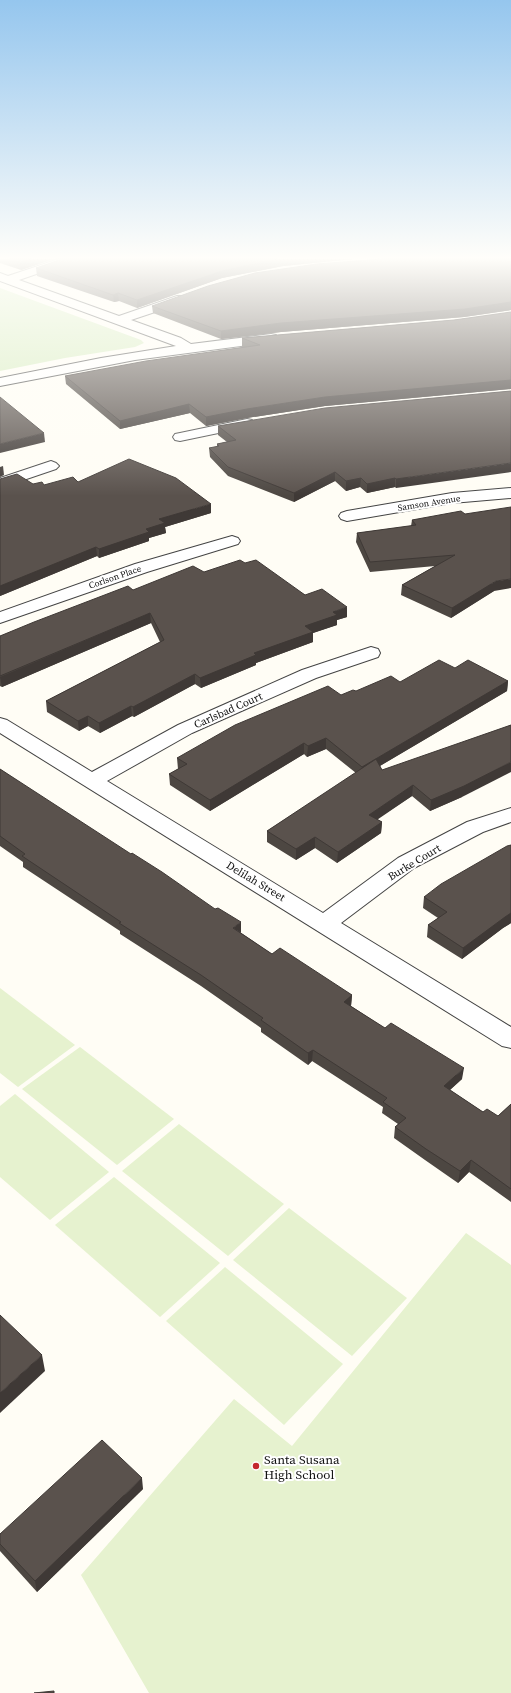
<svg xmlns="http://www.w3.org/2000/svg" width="511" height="1693" viewBox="0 0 511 1693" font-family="'Source Serif 4',serif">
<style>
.green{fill:#d5ebbd}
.pitch{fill:#e6f2cf}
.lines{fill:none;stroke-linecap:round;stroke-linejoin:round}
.minor-casing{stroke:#444;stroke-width:2}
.minor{fill:#fff;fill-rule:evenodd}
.wall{fill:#4d4742}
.shaded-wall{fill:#3f3936}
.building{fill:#5a524d;stroke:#3f3936}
.poi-dot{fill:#c4262e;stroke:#fff;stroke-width:1.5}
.labels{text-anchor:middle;stroke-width:4;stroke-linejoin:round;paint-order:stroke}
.far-street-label{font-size:9px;fill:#111;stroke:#fff}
.street-label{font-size:11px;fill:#111;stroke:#fff}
.near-poi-label{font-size:13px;fill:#111;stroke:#fff;text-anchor:start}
</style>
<rect width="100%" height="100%" fill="#fffdf5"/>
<path class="green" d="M0 288 141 340 144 343 135 347 65 358 0 371Z"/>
<g class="pitch">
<path d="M0 988 75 1045 18 1087 0 1073Z"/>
<path d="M80 1047 174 1119 117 1165 22 1089Z"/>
<path d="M15 1094 109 1172 50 1220 0 1177V1106Z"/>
<path d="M179 1124 284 1204 228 1256 122 1171Z"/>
<path d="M114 1177 220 1263 160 1317 55 1225Z"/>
<path d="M289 1208 407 1298 352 1356 233 1260Z"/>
<path d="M466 1233 511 1265V1693H149L81 1575 234 1399 292 1446Z"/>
<path d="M225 1267 343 1364 284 1425 166 1321Z"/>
</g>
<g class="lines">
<defs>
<g id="minor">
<path d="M59 259H76L74 261 19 280 119 316 177 296H185L187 299 185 302 131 320 181 338 191 344 271 334 276 335 277 338 276 341 271 342 135 360 0 386V378L101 358 176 346 0 281V273L8 276Z"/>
<path d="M247 419 252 420 254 423 252 426 180 441 175 440 173 437 175 434 180 433Z"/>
<path d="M51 461 56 463 59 466 56 469 0 488V478Z"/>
<path d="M511 488V498L452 503 347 521 341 519 339 516 341 513 347 511 452 493Z"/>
<path d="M232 536 238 538 240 541 238 544 147 572 0 623V612L135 564Z"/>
<path d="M371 647 378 649 380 653 378 657 316 678 192 733 107 781 323 913 398 858 467 822 511 808V822L483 832 414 868 341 923 511 1027V1048L502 1046 0 733V718L7 720 92 772 178 725 302 670Z"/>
</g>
</defs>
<use href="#minor" class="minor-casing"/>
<use href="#minor" class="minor"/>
</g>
<g class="wall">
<path d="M0 259H54L21 270 0 263Z"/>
<path d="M62 259H353L283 266 222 278 137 308 119 301 114 302 37 276 36 268Z"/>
<path d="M511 259V310L464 317 281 332 221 339 153 313 152 306Z"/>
<path d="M511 312V389L325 406 247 418 206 426 190 413 120 429 66 384 65 376 244 347H242V338L454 320Z"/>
<path d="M511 391 396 488 395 487 367 493 360 487 346 491 335 481 294 502 228 476 210 457 209 448 217 447V444L227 442 218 435V426Z"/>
<path d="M0 479 33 484 44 485 78 482 211 513 165 527 166 533 149 538V541L99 558 97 556 0 596Z"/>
<path d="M465 514 494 591 451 618 401 595 402 585 435 566 370 572 356 542 357 533 411 526 412 520Z"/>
<path d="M245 563 347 617 337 620V625L313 633V642L256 663V665L201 688 195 684 134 717 132 716 100 733 88 726 79 731 47 712 46 701 160 642 151 623 2 687 0 686V636L133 590 204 572Z"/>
<path d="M455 668 508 681 507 691 380 766 382 770 462 797 430 811 412 796 377 819 382 822 381 833 337 863 315 848 296 860 267 842V831L356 773 326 749 307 757 304 754 210 811 170 785 169 774 178 769 177 758 341 695 400 682Z"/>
<path d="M0 769 272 954 352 995 351 1006 462 1079 450 1090 483 1112 498 1116 511 1104V1202L469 1172 458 1183 425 1160 394 1138 395 1127 398 1124 382 1113 383 1107 312 1061 308 1065 261 1032V1028L201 986 120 934V931L23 867V862L0 846Z"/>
<path d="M511 845V923L503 928 462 959 427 937 428 925 438 918 423 908 424 897Z"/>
<path d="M143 1489 37 1592 0 1551V1534Z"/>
</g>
<g class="shaded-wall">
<path d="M31 259H54L21 270 20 263Z"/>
<path d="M278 259H353L283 266 222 278 137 308V300L222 271Z"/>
<path d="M118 293 119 301 114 302 113 295Z"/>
<path d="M511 302V310L464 317 281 332 221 339V331L281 323Z"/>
<path d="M511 380V389L325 406 247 418 206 426V417L247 409 325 397Z"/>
<path d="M189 404 190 413 120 429V421Z"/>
<path d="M44 433 45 442 0 453V444Z"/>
<path d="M511 463V472L396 488V479Z"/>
<path d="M3 466 4 475 0 477V467Z"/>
<path d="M335 472V481L294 502V493Z"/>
<path d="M361 478 360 487 346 491V481Z"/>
<path d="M395 478V487L367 493V484Z"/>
<path d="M211 504V513L165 527 166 533 149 538V541L99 558V549L159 519Z"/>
<path d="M96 547 97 556 0 596V586Z"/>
<path d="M511 579V588L494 591 451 618 452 608 496 581Z"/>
<path d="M347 607V617L337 620V625L313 633V642L256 663V665L201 688 200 678 254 653 333 612Z"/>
<path d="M150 613 151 623 2 687 0 677Z"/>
<path d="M195 674V684L134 717 133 707Z"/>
<path d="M508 681 507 691 361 777 362 767Z"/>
<path d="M131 706 132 716 100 733 99 723Z"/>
<path d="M88 716V726L79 731 78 721Z"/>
<path d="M326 738V749L307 757 308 746Z"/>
<path d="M304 743V754L210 811V800Z"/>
<path d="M511 762V772L462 797 430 811 431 800Z"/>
<path d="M413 785 412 796 368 826 369 815Z"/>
<path d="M382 822 381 833 337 863 338 852Z"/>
<path d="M315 837V848L296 860V849Z"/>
<path d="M511 913V923L503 928 462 959 463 948 505 917Z"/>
<path d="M241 922V933L233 928Z"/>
<path d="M352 995 351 1006 344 1002Z"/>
<path d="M313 1050 312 1061 308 1065V1053Z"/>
<path d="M464 1068 462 1079 442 1097 444 1086Z"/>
<path d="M471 1160 469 1172 458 1183 460 1171Z"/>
<path d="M42 1355 45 1371 0 1413V1393Z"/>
<path d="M142 1478 143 1489 37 1592 35 1581Z"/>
</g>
<g class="building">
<path d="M10 259H31L20 263Z"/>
<path d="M62 259H278L222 271 137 300 118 293 113 295 36 268Z"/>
<path d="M382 259H511V302L465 309 281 323 221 331 152 306 208 286 255 273 317 264Z"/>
<path d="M511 312V380L325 397 247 409 206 417 189 404 120 421 65 376 146 361 260 345 242 338 454 320Z"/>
<path d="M511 391V463L396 479 395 478 367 484 361 478 346 481 335 472 294 493 228 467 209 448 219 446 217 444 236 440 218 426 325 408Z"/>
<path d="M0 397 44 433 0 444Z"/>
<path d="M129 459 176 478 211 504 159 519 165 523 146 529 149 532 99 549 96 547 0 586V479L17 474 33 484 42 482 44 485 73 477 78 482Z"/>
<path d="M511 507V579L496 581 452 608 402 585 455 555 370 562 357 533 416 525 412 520 461 511 465 514Z"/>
<path d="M240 560 245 563 256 560 305 595 322 589 347 607 333 612 337 615 305 626 313 632 254 653 256 655 200 678 195 674 133 707 131 706 99 723 88 716 78 721 46 701 164 640 150 613 0 676V636L34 622 128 586 133 590 193 566 204 572Z"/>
<path d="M439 660 455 668 468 660 508 681 362 767 326 738 308 746 304 743 210 800 169 774 187 764 177 758 235 725 328 686 341 695 353 690 356 691 391 676 400 682Z"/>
<path d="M511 725V762L464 786 431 800 413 785 369 815 382 822 338 852 315 837 296 849 267 831 376 759 382 770Z"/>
<path d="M0 769 131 854 132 853 162 872 215 909 218 908 241 922 233 928 272 954 280 948 352 995 344 1002 385 1028 391 1023 464 1068 444 1086 483 1112 487 1109 498 1116 511 1104V1189L471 1160 460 1171 426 1149 395 1127 406 1118 383 1102 387 1098 313 1050 308 1053 261 1020 263 1018 201 975 119 923 121 922 22 856 25 854 0 836Z"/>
<path d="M511 845V913L505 917 463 948 428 925 447 912 424 897 441 884 507 846Z"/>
<path d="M0 1315 42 1355 0 1393Z"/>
<path d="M102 1440 142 1478 35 1581 0 1544V1534Z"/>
<path d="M54 1691V1693H34Z"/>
</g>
<linearGradient id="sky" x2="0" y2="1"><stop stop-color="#95c6ee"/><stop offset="0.52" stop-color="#fffefa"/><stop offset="1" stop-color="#fffefa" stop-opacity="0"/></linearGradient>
<rect width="511" height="496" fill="url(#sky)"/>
<circle class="poi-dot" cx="256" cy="1466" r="4"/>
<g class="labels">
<g class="far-street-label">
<text transform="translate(429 503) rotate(-9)" y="3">Samson Avenue</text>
<text transform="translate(115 577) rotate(-19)" y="3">Corlson Place</text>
</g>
<g class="street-label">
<text transform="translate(228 710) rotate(-24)" y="4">Carlsbad Court</text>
<text transform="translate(414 862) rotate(-31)" y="4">Burke Court</text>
<text transform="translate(256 881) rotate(31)" y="4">Delilah Street</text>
</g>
<g class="near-poi-label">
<text x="264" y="1464">Santa Susana<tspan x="264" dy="15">High School</tspan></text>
</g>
</g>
</svg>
